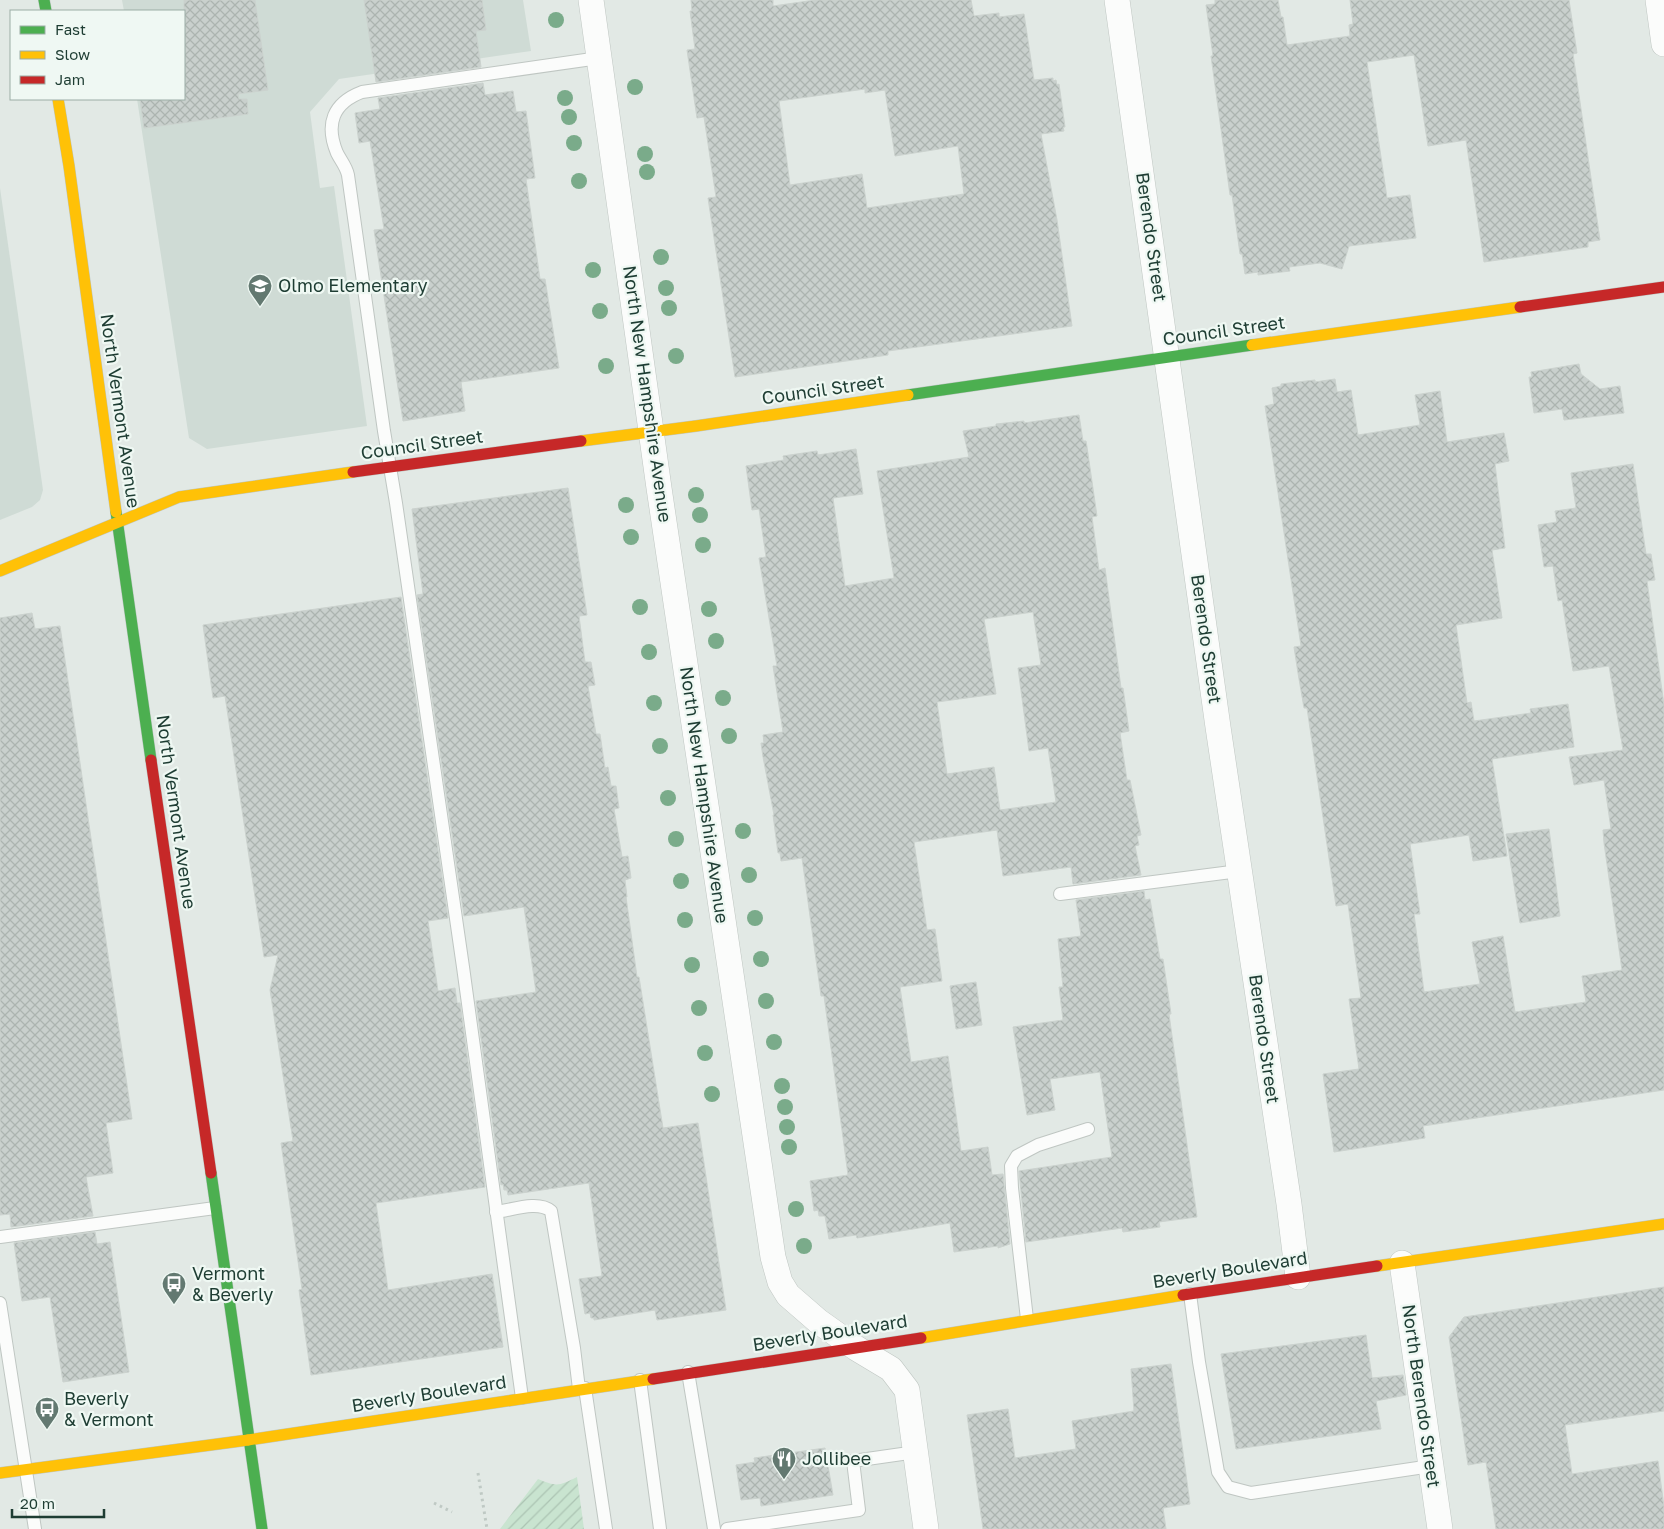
<svg xmlns="http://www.w3.org/2000/svg" width="1664" height="1529" viewBox="0 0 1664 1529" font-family="'Golos Text',sans-serif">
<style>
.built{fill:#cfdbd5}
.garden{fill:url(#garden-furrows)}
.building{fill:url(#building-cross-hatch);stroke:#cbd2ce;fill-rule:evenodd}
.lines{fill:none;stroke-linecap:round;stroke-linejoin:round}
.lane-casing{stroke:#bfc6c2;stroke-width:14}
.street-casing{stroke:#bfc6c2;stroke-width:26}
.fast-casing{stroke:#bdc6c2;stroke-width:12}
.slow-casing{stroke:#bdc6c2;stroke-width:12}
.jam-casing{stroke:#bdc6c2;stroke-width:12}
.path{stroke:#bfc9c4;stroke-width:3;stroke-dasharray:2.5 4;stroke-linecap:butt}
.lane{stroke:#fbfcfb;stroke-width:12}
.street{stroke:#fbfcfb;stroke-width:25}
.fast{stroke:#4caf50;stroke-width:11}
.slow{stroke:#ffc107;stroke-width:11}
.jam{stroke:#c62828;stroke-width:11}
.tree{fill:#7aab8a}
.labels{text-anchor:middle;stroke-width:4.5;stroke-linejoin:round;paint-order:stroke}
.street-label{font-size:18px;fill:#1e3d33;stroke:#eff8f3}
.poi-label{font-size:18px;fill:#1e3d33;stroke:#eff8f3;text-anchor:start}
</style>
<defs>
<pattern id="garden-furrows" width="10" height="10" patternUnits="userSpaceOnUse" patternTransform="scale(1.25)"><rect width="10" height="10" fill="#c9e4d0"/><path d="M-1 1l2-2M0 10L10 0M9 11l2-2" fill="none" stroke="#acc4b3"/></pattern>
<pattern id="building-cross-hatch" width="8" height="8" patternUnits="userSpaceOnUse" patternTransform="scale(1.25)"><rect width="8" height="8" fill="#c9d0cd"/><path d="M0 0l8 8M0 8l8-8" fill="none" stroke="#acb4b0"/></pattern>
</defs>
<rect width="100%" height="100%" fill="#e2e9e5"/>
<g class="built">
<path d="M122 0H523L531 51 339 79 310 112 320 188 334 186 367 426 207 449 189 438 137 99H184V11H124Z"/>
<path d="M0 188 43 490 40 500 32 507 0 520Z"/>
</g>
<path class="garden" d="M577 1477 584 1529H500L538 1479C557 1487 559 1486 577 1477Z"/>
<g class="building">
<path d="M184 0H255L268 90 238 94 239 99H247L248 114 144 128 140 99H184Z"/>
<path d="M364 0H482L486 30 476 31 481 67 376 82Z"/>
<path d="M691 0H773V6L815 0H971L974 16 999 13V17L1024 14 1034 80 1053 78V81L1056 80 1057 85 1059 84 1065 127H1063L1064 131 1041 134 1057 220 1072 326 888 351V355L735 377 708 198 716 197 704 117 697 118 687 50 695 49 690 11H692ZM865 89V93L885 90 895 156 958 146 964 194 867 208 862 174 790 185 779 101Z"/>
<path d="M1215 0H1278L1281 17H1283L1287 45 1350 36 1349 25 1353 24 1350 0H1569L1577 53 1573 54 1600 240 1588 242V247L1484 262 1466 140 1428 146 1414 55 1367 62 1387 198 1410 195 1416 238 1349 246 1342 269 1320 263 1289 267 1290 271 1258 275V272L1245 274 1242 254H1240L1232 195H1230L1211 56H1213L1206 5 1215 4Z"/>
<path d="M483 83 485 95 513 91 516 112 526 111 535 178 526 179 540 279H545L559 368 461 382 465 411 403 421 374 230 384 229 370 141 359 143 355 113 380 109 378 98Z"/>
<path d="M1579 364 1581 374 1600 389 1620 386 1624 413 1564 420 1562 409 1534 413 1529 377H1532L1531 372Z"/>
<path d="M1335 379 1337 392 1351 390 1358 435 1420 425 1415 395 1440 391 1447 442 1504 433 1509 461 1495 464 1505 548 1492 550 1502 618 1456 625 1467 703 1471 702 1474 721 1531 713 1530 709 1568 704 1574 747 1492 759 1507 856 1473 861 1469 835 1410 844 1420 914H1414L1424 992 1480 984 1472 942 1503 936 1515 1012 1586 1002 1582 976 1622 970 1604 843 1603 830 1611 829 1604 780 1574 785 1569 757 1623 750 1609 666 1573 671 1562 600 1558 601 1553 566 1544 567 1538 525 1557 522 1555 511 1576 508 1571 473 1633 464 1646 554H1651L1655 580 1647 581 1664 705V1090L1423 1126 1425 1138 1334 1152 1323 1074 1359 1069 1349 999 1361 998 1348 904 1336 906 1307 708H1304L1298 673 1294 647 1301 646 1265 406 1274 404 1272 388 1281 386V384L1315 380V382Z"/>
<path d="M1079 415 1083 441H1086L1087 447 1097 516 1092 517 1099 570 1105 568 1121 688H1123L1129 731 1120 733 1127 780H1130L1141 835 1137 836 1139 845 1135 846 1141 875 1073 884 1071 867 1003 876 997 830 914 842 927 930 935 929 942 981 900 987 911 1062 948 1056 961 1151 988 1147 992 1175 1003 1174 1010 1244 998 1248V1246L954 1252 950 1223 857 1238 856 1235 829 1239 825 1216H819L818 1210 814 1211 810 1181 848 1175 824 996H821L802 858 781 861 780 853H778L773 815H774L763 757 761 743H764L763 735 783 732 773 666H777L759 558 766 557 759 509 752 510 746 466 784 460 783 456 817 451 818 455 856 449 863 494 833 498 845 586 894 578 877 471 969 457 963 431 996 426V424L1024 421V423ZM1033 612 1041 665 1018 668 1029 751 1048 748 1056 802 1000 810 994 767 947 774 937 702 996 694 984 619Z"/>
<path d="M568 488 587 615 579 616 585 662H591L595 685 588 686 596 734H600L605 768 608 767 611 786H616L619 808 614 809 622 857 628 856 631 878 625 880 627 897H626L637 977H639L663 1128 698 1123 726 1310 657 1320 655 1310 594 1320V1318H591L590 1313 585 1314 579 1279 602 1276 589 1183 508 1195 507 1190H504L503 1184 501 1185 476 1001 536 992 524 907 464 916 417 595 423 594 412 509Z"/>
<path d="M401 597 448 918 428 921 438 991 455 988 457 1003H460L485 1187 376 1203 388 1290 492 1274 503 1347 311 1375 299 1290 302 1289 281 1143 293 1141 270 990 278 955 264 957 225 696 213 698 203 625Z"/>
<path d="M32 613 35 629 60 626 132 1119 106 1123 113 1173 86 1177 93 1216 11 1227 10 1214 0 1215V618Z"/>
<path d="M1549 829 1560 916 1520 923 1506 834Z"/>
<path d="M1144 891 1145 900 1150 899 1160 959H1163L1171 1014H1169L1197 1217 1159 1222 1160 1227 1123 1232 1122 1228 1026 1242 1019 1171 1112 1157 1100 1072 1050 1079 1055 1110 1027 1115 1013 1027 1063 1020 1059 987H1063L1058 939 1081 936 1076 900Z"/>
<path d="M976 982 982 1025 956 1029 950 986Z"/>
<path d="M95 1232 97 1244 110 1242 129 1372 63 1382 50 1297 22 1301 14 1243Z"/>
<path d="M1664 1287V1411L1565 1425 1572 1474 1658 1461 1664 1507V1529H1496L1486 1462 1468 1465 1449 1337 1464 1317Z"/>
<path d="M1366 1335 1372 1378 1403 1375 1406 1395 1376 1401 1381 1429 1236 1449 1221 1354Z"/>
<path d="M1171 1364 1190 1504 1163 1508 1166 1529H983L967 1415 1008 1409 1015 1458 1076 1449 1072 1421 1134 1411 1131 1369Z"/>
<path d="M825 1448 833 1495 761 1506 760 1498 741 1500 736 1465 755 1462 754 1458Z"/>
</g>
<g class="lines">
<defs>
<g id="lane">
<path d="M1060 894 1239 871"/>
<path d="M496 1212C512 1210 538 1200 551 1211L574 1348 579 1389"/>
<path d="M0 1237 215 1208"/>
<path d="M1190 1294 1199 1362 1218 1472 1228 1487 1251 1493 1431 1466"/>
<path d="M0 1303 35 1529"/>
<path d="M1027 1319 1012 1188 1011 1166 1017 1156 1038 1145 1088 1129"/>
<path d="M688 1372 714 1529"/>
<path d="M640 1380 660 1529"/>
<path d="M585 1388 606 1529"/>
<path d="M522 1398 463 967 396 503 384 431 348 175C346 166 341 161 337 153 325 124 333 103 362 92L599 58"/>
<path d="M727 1529 859 1510 853 1461 916 1452"/>
</g>
<g id="street">
<path d="M591 0 659 488 773 1257 780 1282 788 1295 818 1321 856 1348 891 1369 907 1390 926 1529"/>
<path d="M1117 0 1218 727 1289 1204 1298 1277"/>
<path d="M1658 0 1664 44"/>
<path d="M1402 1263 1440 1529"/>
</g>
<g id="fast">
<path d="M44 0 46 11"/>
<path d="M908 395 1252 345"/>
<path d="M116 512 151 760"/>
<path d="M211 1173 262 1529"/>
</g>
<g id="slow">
<path d="M58 99 69 166 116 512"/>
<path d="M1252 345 1520 307"/>
<path d="M581 441 696 426 908 395"/>
<path d="M0 571 179 497 353 472"/>
<path d="M1377 1266 1664 1224"/>
<path d="M921 1338 1183 1295"/>
<path d="M248 1440 653 1379"/>
<path d="M0 1473 248 1440"/>
</g>
<g id="jam">
<path d="M1520 307 1664 287"/>
<path d="M353 472 581 441"/>
<path d="M151 760 211 1173"/>
<path d="M1183 1295 1377 1266"/>
<path d="M653 1379 921 1338"/>
</g>
</defs>
<use href="#lane" class="lane-casing"/>
<use href="#street" class="street-casing"/>
<use href="#fast" class="fast-casing"/>
<use href="#slow" class="slow-casing"/>
<use href="#jam" class="jam-casing"/>
<g class="path">
<path d="M478 1473 487 1529"/>
<path d="M434 1503 452 1512"/>
</g>
<use href="#lane" class="lane"/>
<use href="#street" class="street"/>
<use href="#fast" class="fast"/>
<use href="#slow" class="slow"/>
<use href="#jam" class="jam"/>
</g>
<g class="tree">
<circle cx="556" cy="20" r="8"/>
<circle cx="635" cy="87" r="8"/>
<circle cx="565" cy="98" r="8"/>
<circle cx="569" cy="117" r="8"/>
<circle cx="574" cy="143" r="8"/>
<circle cx="645" cy="154" r="8"/>
<circle cx="647" cy="172" r="8"/>
<circle cx="579" cy="181" r="8"/>
<circle cx="661" cy="257" r="8"/>
<circle cx="593" cy="270" r="8"/>
<circle cx="666" cy="288" r="8"/>
<circle cx="669" cy="308" r="8"/>
<circle cx="600" cy="311" r="8"/>
<circle cx="676" cy="356" r="8"/>
<circle cx="606" cy="366" r="8"/>
<circle cx="696" cy="495" r="8"/>
<circle cx="626" cy="505" r="8"/>
<circle cx="700" cy="515" r="8"/>
<circle cx="631" cy="537" r="8"/>
<circle cx="703" cy="545" r="8"/>
<circle cx="640" cy="607" r="8"/>
<circle cx="709" cy="609" r="8"/>
<circle cx="716" cy="641" r="8"/>
<circle cx="649" cy="652" r="8"/>
<circle cx="723" cy="698" r="8"/>
<circle cx="654" cy="703" r="8"/>
<circle cx="729" cy="736" r="8"/>
<circle cx="660" cy="746" r="8"/>
<circle cx="668" cy="798" r="8"/>
<circle cx="743" cy="831" r="8"/>
<circle cx="676" cy="839" r="8"/>
<circle cx="749" cy="875" r="8"/>
<circle cx="681" cy="881" r="8"/>
<circle cx="755" cy="918" r="8"/>
<circle cx="685" cy="920" r="8"/>
<circle cx="761" cy="959" r="8"/>
<circle cx="692" cy="965" r="8"/>
<circle cx="766" cy="1001" r="8"/>
<circle cx="699" cy="1008" r="8"/>
<circle cx="774" cy="1042" r="8"/>
<circle cx="705" cy="1053" r="8"/>
<circle cx="782" cy="1086" r="8"/>
<circle cx="712" cy="1094" r="8"/>
<circle cx="785" cy="1107" r="8"/>
<circle cx="787" cy="1127" r="8"/>
<circle cx="789" cy="1147" r="8"/>
<circle cx="796" cy="1209" r="8"/>
<circle cx="804" cy="1246" r="8"/>
</g>
<defs>
<symbol id="school-pin" viewBox="-11 -11 22 30"><path d="M0 17L-7.5 6A9.5 9.5 0 1 1 7.5 6Z" fill="#637971" stroke="#eff8f3"/><path d="M0-5L7-2L0 1L-7-2ZM-4 1L0 2.5L4 1V4Q0 6-4 4Z" fill="#fff"/></symbol>
<symbol id="bus-pin" viewBox="-11 -11 22 30"><path d="M0 17L-7.5 6A9.5 9.5 0 1 1 7.5 6Z" fill="#637971" stroke="#eff8f3"/><path d="M-5-6H5V4H4V6H2V4H-2V6H-4V4H-5ZM-3.5-4V0h7V-4ZM-3.5 1.2v1.5H-2V1.2ZM2 1.2v1.5H3.5V1.2Z" fill="#fff"/></symbol>
<symbol id="restaurant-pin" viewBox="-11 -11 22 30"><path d="M0 17L-7.5 6A9.5 9.5 0 1 1 7.5 6Z" fill="#637971" stroke="#eff8f3"/><path d="M-5-6h1v4h1v-4h1v4h1v-4h1v5L-1.5 .5V6h-2V.5L-5-1ZM5-6V6H3V1.5H1.5Q1.5-4 5-6Z" fill="#fff"/></symbol>
</defs>
<g fill-rule="evenodd">
<use href="#school-pin" x="246" y="272" width="28" height="38"/>
<use href="#bus-pin" x="160" y="1270" width="28" height="38"/>
<use href="#bus-pin" x="33" y="1395" width="28" height="38"/>
<use href="#restaurant-pin" x="770" y="1445" width="28" height="38"/>
</g>
<g class="labels">
<g class="street-label">
<text transform="translate(1151 237) rotate(82)" y="6">Berendo Street</text>
<text transform="translate(1224 331) rotate(-8)" y="6">Council Street</text>
<text transform="translate(823 390) rotate(-8)" y="6">Council Street</text>
<text transform="translate(647 394) rotate(82)" y="6">North New Hampshire Avenue</text>
<text transform="translate(120 411) rotate(82)" y="6">North Vermont Avenue</text>
<text transform="translate(422 445) rotate(-8)" y="6">Council Street</text>
<text transform="translate(1206 639) rotate(82)" y="6">Berendo Street</text>
<text transform="translate(704 795) rotate(82)" y="6">North New Hampshire Avenue</text>
<text transform="translate(176 812) rotate(82)" y="6">North Vermont Avenue</text>
<text transform="translate(1264 1039) rotate(82)" y="6">Berendo Street</text>
<text transform="translate(1230 1270) rotate(-9)" y="6">Beverly Boulevard</text>
<text transform="translate(830 1333) rotate(-9)" y="6">Beverly Boulevard</text>
<text transform="translate(429 1394) rotate(-9)" y="6">Beverly Boulevard</text>
<text transform="translate(1421 1396) rotate(82)" y="6">North Berendo Street</text>
</g>
<g class="poi-label">
<text x="278" y="292">Olmo Elementary</text>
<text x="192" y="1280">Vermont<tspan x="192" dy="21">&amp; Beverly</tspan></text>
<text x="64" y="1405">Beverly<tspan x="64" dy="21">&amp; Vermont</tspan></text>
<text x="802" y="1465">Jollibee</text>
</g>
</g>
<rect x="10" y="10" width="175" height="90" fill="#eff8f3" stroke="#9bada6"/>
<rect x="20" y="26" width="25" height="8" fill="#4caf50" stroke="#9bada6"/>
<text x="55" y="35" font-size="15" fill="#1e3d33">Fast</text>
<rect x="20" y="51" width="25" height="8" fill="#ffc107" stroke="#9bada6"/>
<text x="55" y="60" font-size="15" fill="#1e3d33">Slow</text>
<rect x="20" y="76" width="25" height="8" fill="#c62828" stroke="#9bada6"/>
<text x="55" y="85" font-size="15" fill="#1e3d33">Jam</text>
<path d="M12 1509v8h92v-8" fill="none" stroke="#1e3d33" stroke-width="2.5"/>
<text x="20" y="1509" font-size="15" fill="#1e3d33" stroke="#eff8f3" stroke-width="4" paint-order="stroke">20 m</text>
</svg>
